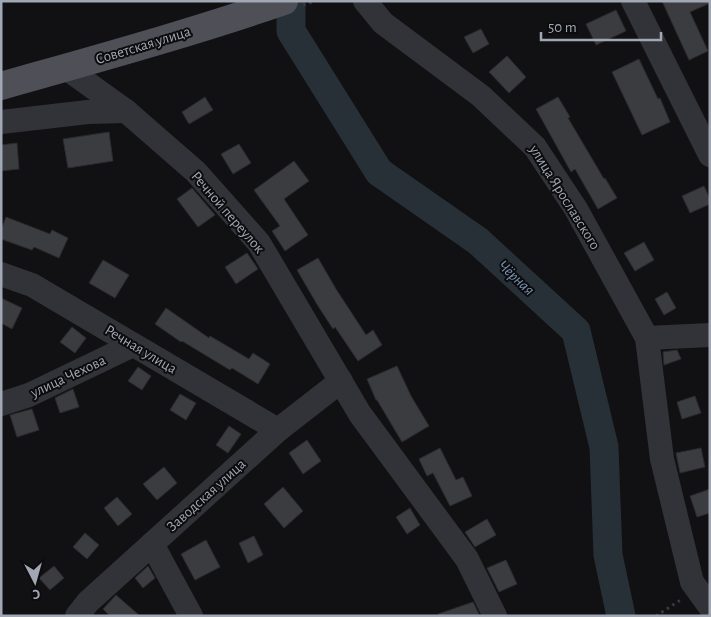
<svg xmlns="http://www.w3.org/2000/svg" width="711" height="617" viewBox="0 0 711 617" font-family="'Alegreya Sans',sans-serif">
<style>
.lines{fill:none;stroke-linecap:round;stroke-linejoin:round}
.river{stroke:#272f37;stroke-width:29}
.building{fill:#3b3c40;stroke:#2b2b2f}
.path{stroke:#383a3f;stroke-width:3;stroke-dasharray:2.5 4;stroke-linecap:butt}
.minor{stroke:#323338;stroke-width:24}
.major{stroke:#4e4f57;stroke-width:28}
.labels{text-anchor:middle;stroke-width:4;stroke-linejoin:round;paint-order:stroke}
.street-label{font-size:15px;fill:#a2a7b4;stroke:#0c0c0e}
.water-label{font-size:16px;font-style:italic;fill:#7793b1;stroke:#0c0c0e}
</style>
<rect width="100%" height="100%" fill="#111113"/>
<g class="lines">
<path class="river" d="M291 1V31L379 172 478 241 576 331 604 447 608 555 621 616"/>
</g>
<g class="building">
<path d="M662 1H710V3L690 12 708 51 689 60Z"/>
<path d="M616 10 626 31 596 45 586 24Z"/>
<path d="M481 29 489 44 473 53 464 37Z"/>
<path d="M507 56 526 77 509 93 489 72Z"/>
<path d="M639 59 658 99 660 98 670 122 642 135 612 72Z"/>
<path d="M205 97 213 110 189 124 182 112Z"/>
<path d="M558 97 570 117 568 118 604 179 605 178 617 198 598 209 575 169 571 172 536 109Z"/>
<path d="M109 132 113 161 68 168 63 139Z"/>
<path d="M17 143 19 169 1 171V145Z"/>
<path d="M239 144 251 163 233 174 221 154Z"/>
<path d="M294 161 309 181 284 199 308 235 285 251 272 231 280 226 254 190Z"/>
<path d="M704 186 710 199V204L690 213 682 196Z"/>
<path d="M192 188 215 215 198 227 177 199Z"/>
<path d="M6 217 50 234 52 230 68 238 59 258 34 247 32 250 1 239V230Z"/>
<path d="M644 242 654 260 635 271 624 253Z"/>
<path d="M247 253 258 269 236 284 225 267Z"/>
<path d="M318 258 336 289 366 335 373 330 382 345 358 361 335 327 333 329 318 306 297 270Z"/>
<path d="M103 260 129 275 115 298 89 283Z"/>
<path d="M667 292 676 308 664 315 655 299Z"/>
<path d="M1 298 22 308 12 329 1 323Z"/>
<path d="M166 308 209 338 210 336 249 359 253 353 270 364 258 384 232 368 230 370 182 341 181 342 155 324Z"/>
<path d="M72 327 86 338 75 353 60 342Z"/>
<path d="M677 350 681 359 664 365 663 352Z"/>
<path d="M397 366 411 396 429 426 402 442 377 400H376L367 379Z"/>
<path d="M138 367 151 376 142 390 128 381Z"/>
<path d="M73 389 79 407 60 413 55 398Z"/>
<path d="M180 394 196 403 186 420 170 410Z"/>
<path d="M695 396 701 413 682 419 677 402Z"/>
<path d="M32 409 39 430 17 437 10 415Z"/>
<path d="M229 426 241 434 228 453 216 445Z"/>
<path d="M307 440 321 461 303 474 289 453Z"/>
<path d="M440 448 456 480 463 477 472 496 450 506 433 473 427 476 419 459Z"/>
<path d="M701 448 705 467 680 473 676 453Z"/>
<path d="M164 467 177 483 157 500 143 484Z"/>
<path d="M283 487 303 511 284 528 264 504Z"/>
<path d="M710 489V513L697 517 690 496Z"/>
<path d="M117 497 132 514 118 526 104 508Z"/>
<path d="M410 508 420 525 407 534 396 517Z"/>
<path d="M487 519 496 535 475 547 465 532Z"/>
<path d="M85 533 99 545 87 559 73 547Z"/>
<path d="M254 536 263 555 248 563 239 543Z"/>
<path d="M206 540 220 567 195 580 181 554Z"/>
<path d="M506 560 517 584 499 592 487 568Z"/>
<path d="M54 566 64 578 50 590 39 578Z"/>
<path d="M148 566 155 578 143 588 135 578Z"/>
<path d="M116 595 140 616H110L103 609Z"/>
<path d="M473 602 480 616H439L438 614Z"/>
</g>
<g class="lines">
<g class="path">
<path d="M303 5 315 1"/>
<path d="M656 616 682 599"/>
</g>
<g class="minor">
<path d="M365 1 383 23 481 96 535 147 576 209 647 338 662 459 692 582 710 607"/>
<path d="M633 1 710 155"/>
<path d="M126 111 196 172 259 243 360 414 467 559 495 616"/>
<path d="M1 122 88 112 126 111 66 68"/>
<path d="M1 274 32 285 278 430"/>
<path d="M647 338 710 335"/>
<path d="M1 404 29 395 133 345"/>
<path d="M152 544 191 616"/>
<path d="M77 616 88 602 278 430 341 381"/>
</g>
<path class="major" d="M1 86C96 59 191 33 284 1"/>
</g>
<g class="labels">
<g class="street-label">
<text transform="translate(143 45) rotate(-17)" y="5">Советская улица</text>
<text transform="translate(565 197) rotate(58)" y="5">улица Ярославского</text>
<text transform="translate(228 212) rotate(49)" y="5">Речной переулок</text>
<text transform="translate(141 349) rotate(31)" y="5">Речная улица</text>
<text transform="translate(68 376) rotate(-25)" y="5">улица Чехова</text>
<text transform="translate(206 495) rotate(-42)" y="5">Заводская улица</text>
</g>
<g class="water-label">
<text transform="translate(517 277) rotate(43)" y="6">Чёрная</text>
</g>
</g>
<rect width="711" height="617" fill="none" stroke="#a2a7b4" stroke-width="5"/>
<g transform="translate(35 582) rotate(174)" stroke="#0c0c0e" stroke-width="4" paint-order="stroke">
<path d="M0-4L9 19L0 12L-9 19Z" fill="#a2a7b4"/>
<text y="-8" font-size="14" font-weight="bold" text-anchor="middle" fill="#a2a7b4">С</text>
</g>
<path d="M541 32v8h120v-8" fill="none" stroke="#a2a7b4" stroke-width="2.5"/>
<text x="548" y="32" font-size="15" fill="#a2a7b4" stroke="#0c0c0e" stroke-width="4" paint-order="stroke">50 m</text>
</svg>
